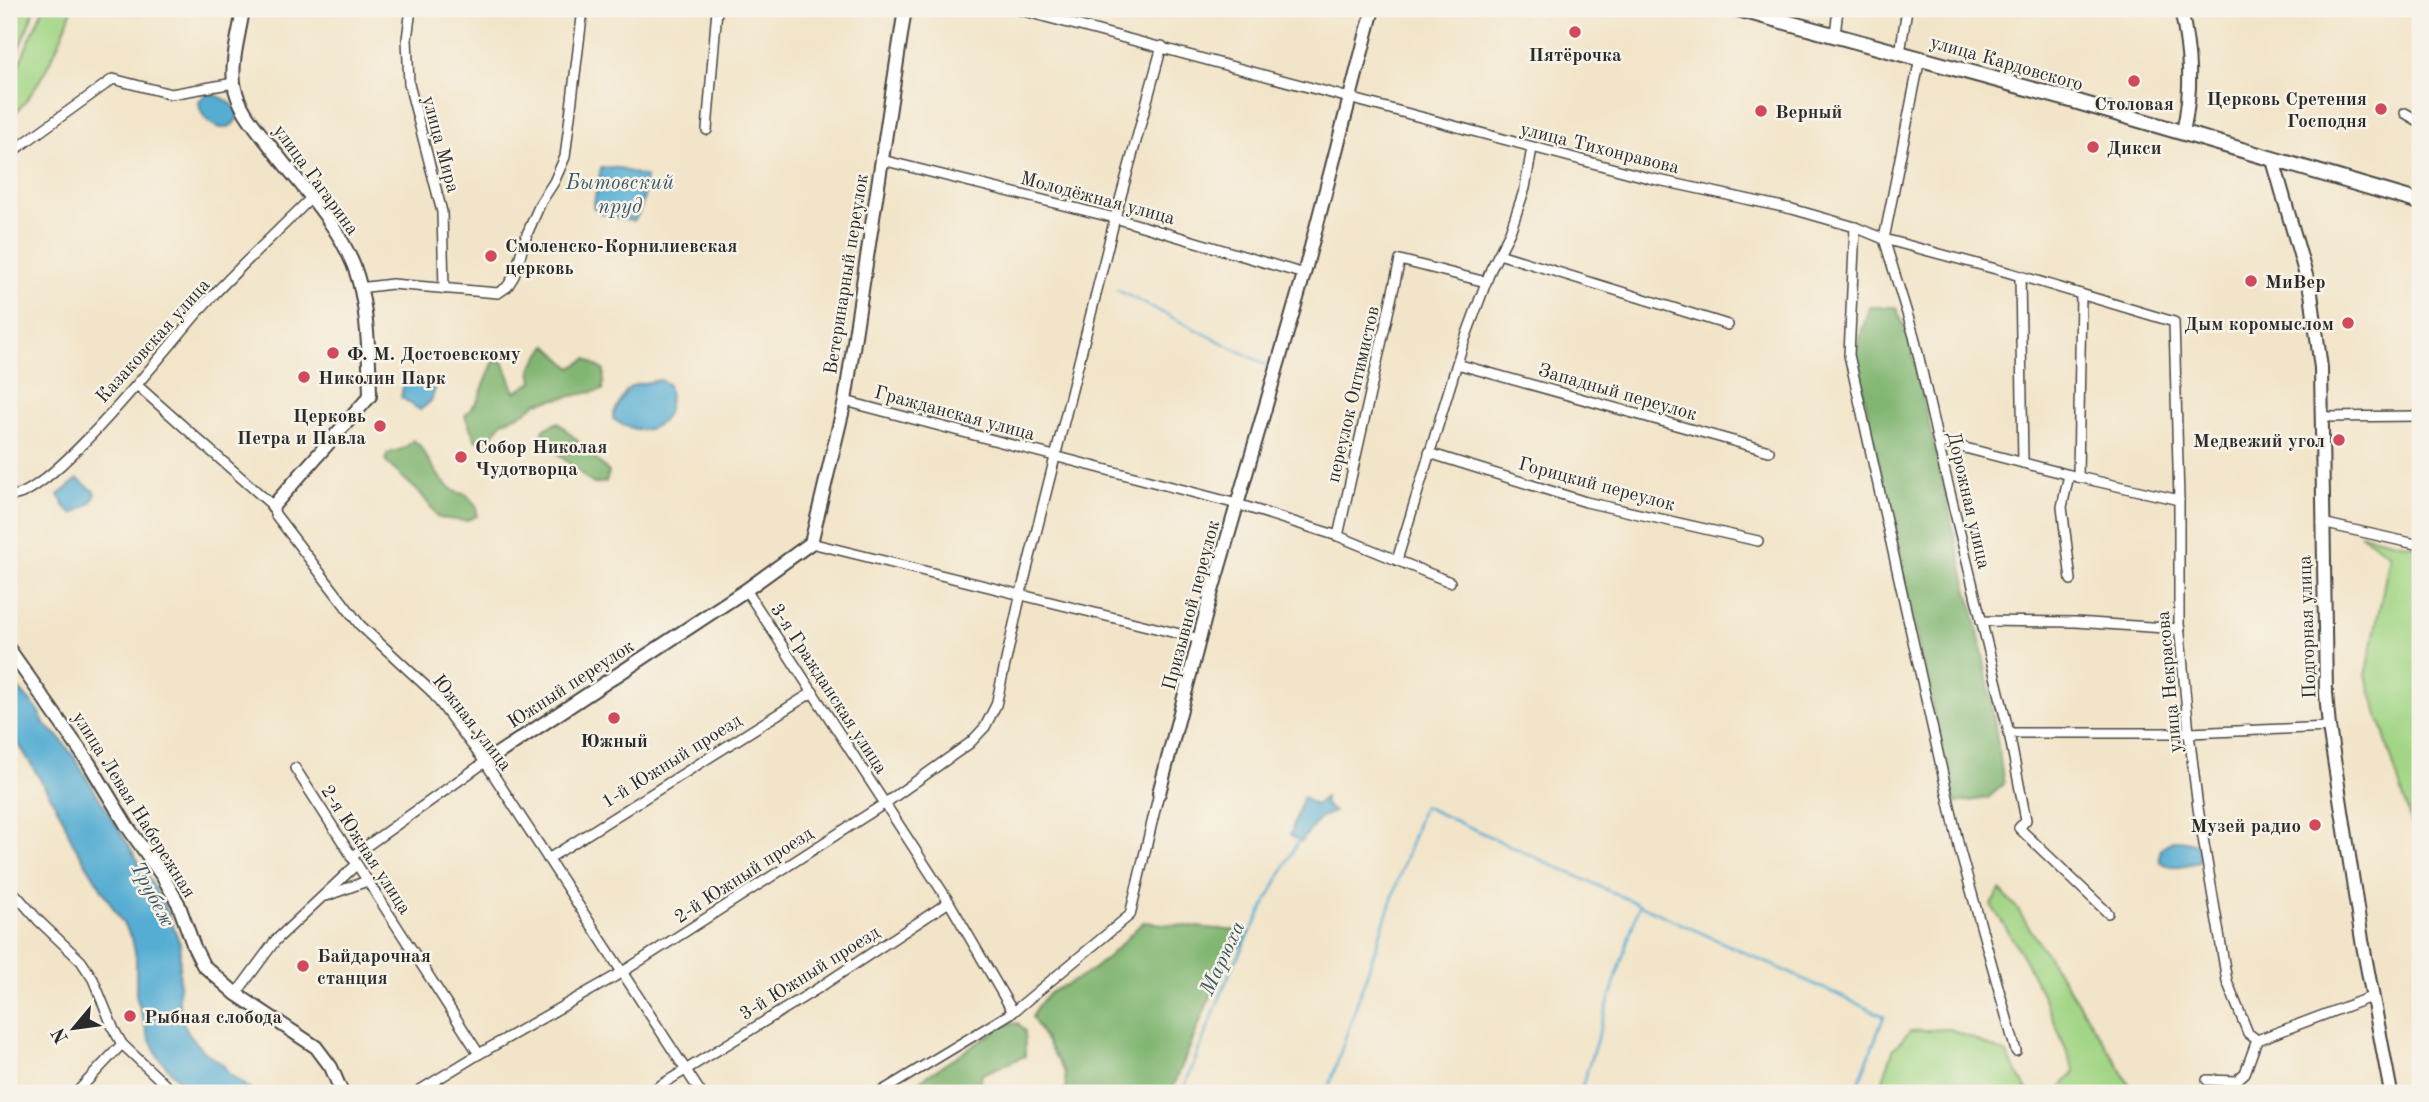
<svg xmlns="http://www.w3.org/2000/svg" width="2429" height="1102" viewBox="0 0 2429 1102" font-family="'Old Standard TT',serif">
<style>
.green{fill:#a2d585;stroke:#668058;stroke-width:2}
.forest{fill:#81b672;stroke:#56704e;stroke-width:2}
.water{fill:#57add3;stroke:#416c7f;stroke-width:2}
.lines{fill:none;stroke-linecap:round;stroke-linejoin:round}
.stream{stroke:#57add3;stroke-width:2.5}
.street-casing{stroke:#494743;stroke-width:12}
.secondary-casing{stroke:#494743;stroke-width:16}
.primary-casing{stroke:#494743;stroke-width:18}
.street{stroke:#fff;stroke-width:9}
.secondary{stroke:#fff;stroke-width:12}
.primary{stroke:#fff;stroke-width:14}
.poi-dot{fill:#d1495b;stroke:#f7f3e8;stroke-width:2.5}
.labels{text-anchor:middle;stroke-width:5;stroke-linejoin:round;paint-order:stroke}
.poi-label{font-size:19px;font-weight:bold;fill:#2b2b2b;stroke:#f7f3e8;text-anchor:start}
.street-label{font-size:19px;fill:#2b2b2b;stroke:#f7f3e8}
.water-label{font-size:21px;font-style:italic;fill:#3a5866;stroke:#f7f3e8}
</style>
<rect width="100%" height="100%" fill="#f7f3e8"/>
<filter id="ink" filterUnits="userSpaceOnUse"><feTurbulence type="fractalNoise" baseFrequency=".0143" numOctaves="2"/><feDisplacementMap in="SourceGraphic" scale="14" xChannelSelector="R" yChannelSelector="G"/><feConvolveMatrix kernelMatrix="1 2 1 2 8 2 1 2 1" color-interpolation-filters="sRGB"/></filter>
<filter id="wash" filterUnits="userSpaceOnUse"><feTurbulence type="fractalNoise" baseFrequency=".00686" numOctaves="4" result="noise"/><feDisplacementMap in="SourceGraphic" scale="28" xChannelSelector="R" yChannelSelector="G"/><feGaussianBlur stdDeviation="1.57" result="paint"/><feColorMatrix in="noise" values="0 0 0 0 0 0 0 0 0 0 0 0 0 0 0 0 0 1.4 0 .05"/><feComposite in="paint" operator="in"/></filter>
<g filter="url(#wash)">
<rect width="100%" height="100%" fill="#f2e4c8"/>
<g class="green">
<path d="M9 9H35L9 72Z"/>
<path d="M43 9H72C60 45 38 93 9 119V87Z"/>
<path d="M2360 534 2420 547V845L2413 828 2366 676 2390 555Z"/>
<path d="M2000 890 2016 907 2110 1052 2134 1093H2056L2075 1072C2052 1013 2027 957 1991 905Z"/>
<path d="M1950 1029 2006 1053 2029 1093H1878L1894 1048 1910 1031Z"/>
</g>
<g class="forest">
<path d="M1869 307H1896L1909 338 1966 584C1985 649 1993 717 2004 784L1988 798 1956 803 1951 793 1855 354Z"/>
<path d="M547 345 571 368 587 359 604 371 603 390 536 403 526 412 502 422 490 439 476 441 465 416 478 400 494 361H503L515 392 533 382 531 369Z"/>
<path d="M558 422 609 472 606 482 593 484 542 440 543 430Z"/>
<path d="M413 440 419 445C430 461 445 495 466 494L477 507V516L465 521 439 518 421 494 386 462 387 454 405 448Z"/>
<path d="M1143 922 1250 932 1244 943 1228 953 1171 1093H1066L1065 1073 1032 1017C1048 985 1062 990 1086 974 1107 961 1125 939 1143 922Z"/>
<path d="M1018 1023 1025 1031V1056L982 1074 976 1093H901L1005 1025Z"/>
</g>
<g class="water">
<path d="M206 94C219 94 232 102 239 113 231 142 199 124 199 101Z"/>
<path d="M614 167 646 177C645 194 644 207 634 221L602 214 593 207 601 168Z"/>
<path d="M416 376 435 389 431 401 420 410 401 397 404 383Z"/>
<path d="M660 380 668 384C677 424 647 443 613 419 613 412 616 410 619 403 631 379 636 386 660 380Z"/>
<path d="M78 479 94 491 95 496 91 503 73 514 67 510 58 495Z"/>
<path d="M9 681 22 692 37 709 45 725 58 736 72 754 150 880 168 913 180 944 179 1000 181 1018 189 1034 202 1050 223 1065 229 1074 255 1093H190L158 1057 148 1036 136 995V957L132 938 72 841 62 816 22 749 9 737Z"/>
<path d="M1303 797 1315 805 1325 797V805L1334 812 1320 818 1301 842 1290 835Z"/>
<path d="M2175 840C2191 841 2205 842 2199 862 2185 865 2174 870 2160 862 2158 848 2162 846 2175 840Z"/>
</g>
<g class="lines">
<g class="stream">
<path d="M1117 290 1269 366"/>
<path d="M1182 1093 1230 972 1298 841"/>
<path d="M1327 1093 1423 806 1884 1016 1855 1093"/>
<path d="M1580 1093 1639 905"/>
</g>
</g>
</g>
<g filter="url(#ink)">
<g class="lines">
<defs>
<g id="street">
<path d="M411 9 407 39 409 84 442 212 444 289"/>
<path d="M1016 9 1649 178 1792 209 1855 227 1884 239 2007 272 2174 322 2179 500V624L2189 733 2198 808 2227 981 2248 1033 2257 1040 2371 997"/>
<path d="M1835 35 1838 9"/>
<path d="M1900 53 1907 9"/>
<path d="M1920 58 1884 239 1914 336 1942 460 2009 733 2026 820 2019 828 2108 913"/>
<path d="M2405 113 2420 122"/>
<path d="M707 130 717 9"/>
<path d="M9 154 113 79 171 94 234 83"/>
<path d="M882 160 1115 218 1304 274"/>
<path d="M1855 227 1849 355 1960 851 2016 1051"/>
<path d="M1499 254 1728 325"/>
<path d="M2020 276 2023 463"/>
<path d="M359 288 392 284 498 293 507 287 514 276 527 234 541 202 554 182 565 157 583 9"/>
<path d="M1457 364 1769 451"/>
<path d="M138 386 273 506 275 514 360 625 431 691 485 762 701 1093"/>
<path d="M845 401 1237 504 1338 536 1450 582"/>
<path d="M2321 417 2420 416"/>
<path d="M1938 441 2078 477 2179 500"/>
<path d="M1429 453 1586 502 1758 541"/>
<path d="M2069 475 2062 507 2071 580"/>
<path d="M2078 477 2081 294"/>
<path d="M9 495C44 506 178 334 205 304 239 267 276 233 311 198"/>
<path d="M2322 523 2420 545"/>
<path d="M1338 536 1400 260 1486 282"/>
<path d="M811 543 1200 639"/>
<path d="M1397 560 1462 347 1491 269 1510 232 1525 188 1532 148"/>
<path d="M746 590 949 902 1013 1012"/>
<path d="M1981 621 2075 622 2180 629"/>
<path d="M2009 733H2189L2329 727"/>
<path d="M295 768 479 1054"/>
<path d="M351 857 485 762"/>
<path d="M548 859 813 692"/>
<path d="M9 887 39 921 81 961 93 979 114 1030 122 1044 174 1093"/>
<path d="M326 896 367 881"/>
<path d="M236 994 275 941 356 865"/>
<path d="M2207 1080 2236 1081 2245 1073 2257 1040"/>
<path d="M76 1093 122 1044"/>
<path d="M415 1093 479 1054 621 973 884 804 970 743 985 727 996 705 1021 593 1115 218 1162 46"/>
<path d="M648 1093 817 989 949 902"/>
<path d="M879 1093 1013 1012 1130 915 1159 793"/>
</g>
<g id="secondary">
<path d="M243 9C240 32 231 59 234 83 237 107 256 128 271 147 299 184 335 220 353 264 368 300 369 357 370 396L273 506"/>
<path d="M2181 9C2190 54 2193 87 2183 132"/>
<path d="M2273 160 2311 293 2321 368 2326 693 2329 727 2362 940 2391 1093"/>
<path d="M9 649 89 763 127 826 163 877 178 903 194 947 203 965 236 994 316 1047 331 1067 342 1093"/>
<path d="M485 762 746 590 811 543 845 401 905 9"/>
<path d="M1159 793 1210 598 1304 274 1373 9"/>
</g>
<path id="primary" d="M1738 9 2071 100 2420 202"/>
</defs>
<use href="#street" class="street-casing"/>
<use href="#secondary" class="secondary-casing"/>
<use href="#primary" class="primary-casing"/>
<use href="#street" class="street"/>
<use href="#secondary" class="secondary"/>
<use href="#primary" class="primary"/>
</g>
</g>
<g class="poi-dot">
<circle cx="1575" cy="32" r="7"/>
<circle cx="2134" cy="81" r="7"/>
<circle cx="2381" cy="109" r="7"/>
<circle cx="1761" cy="111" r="7"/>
<circle cx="2093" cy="147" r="7"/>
<circle cx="491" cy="256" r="7"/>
<circle cx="2251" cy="281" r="7"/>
<circle cx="2348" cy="323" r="7"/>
<circle cx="333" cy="353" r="7"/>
<circle cx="304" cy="377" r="7"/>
<circle cx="380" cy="426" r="7"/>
<circle cx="2339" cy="440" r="7"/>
<circle cx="461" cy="457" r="7"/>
<circle cx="614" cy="718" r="7"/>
<circle cx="2315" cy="825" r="7"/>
<circle cx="303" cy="966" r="7"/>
<circle cx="130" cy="1016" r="7"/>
</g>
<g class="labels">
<g class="poi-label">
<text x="1575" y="61" text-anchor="middle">Пятёрочка</text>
<text x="2367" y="105" text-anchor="end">Церковь Сретения<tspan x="2367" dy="22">Господня</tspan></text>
<text x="2134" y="110" text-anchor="middle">Столовая</text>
<text x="1775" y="118">Верный</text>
<text x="2107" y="154">Дикси</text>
<text x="505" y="252">Смоленско-Корнилиевская<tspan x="505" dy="22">церковь</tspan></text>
<text x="2265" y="288">МиВер</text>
<text x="2334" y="330" text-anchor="end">Дым коромыслом</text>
<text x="347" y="360">Ф. М. Достоевскому</text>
<text x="318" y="384">Николин Парк</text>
<text x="366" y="422" text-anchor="end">Церковь<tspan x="366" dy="22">Петра и Павла</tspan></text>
<text x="2325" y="447" text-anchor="end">Медвежий угол</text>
<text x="475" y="453">Собор Николая<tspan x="475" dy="22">Чудотворца</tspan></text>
<text x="614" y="747" text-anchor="middle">Южный</text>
<text x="2301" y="832" text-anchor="end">Музей радио</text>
<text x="317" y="962">Байдарочная<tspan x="317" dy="22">станция</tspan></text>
<text x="144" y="1023">Рыбная слобода</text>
</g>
<g class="street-label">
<text transform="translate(2007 62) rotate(16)" y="7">улица Кардовского</text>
<text transform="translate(442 144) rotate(75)" y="7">улица Мира</text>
<text transform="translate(1600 147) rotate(14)" y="7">улица Тихонравова</text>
<text transform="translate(317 179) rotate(54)" y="7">улица Гагарина</text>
<text transform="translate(1098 197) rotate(15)" y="7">Молодёжная улица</text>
<text transform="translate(845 274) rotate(-81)" y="7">Ветеринарный переулок</text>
<text transform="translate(152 340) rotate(-48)" y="7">Казаковская улица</text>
<text transform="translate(1618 391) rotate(16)" y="7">Западный переулок</text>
<text transform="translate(1352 394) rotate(-77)" y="7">переулок Оптимистов</text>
<text transform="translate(955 412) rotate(15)" y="7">Гражданская улица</text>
<text transform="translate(1597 483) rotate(15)" y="7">Горицкий переулок</text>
<text transform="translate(1970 500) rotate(77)" y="7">Дорожная улица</text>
<text transform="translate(1190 605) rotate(-75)" y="7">Призывной переулок</text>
<text transform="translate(2306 627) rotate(-92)" y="7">Подгорная улица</text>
<text transform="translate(2168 682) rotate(-95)" y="7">улица Некрасова</text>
<text transform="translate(570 683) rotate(-33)" y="7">Южный переулок</text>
<text transform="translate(830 688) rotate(57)" y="7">3-я Гражданская улица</text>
<text transform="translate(473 722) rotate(52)" y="7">Южная улица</text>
<text transform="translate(671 760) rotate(-32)" y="7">1-й Южный проезд</text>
<text transform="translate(135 804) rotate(58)" y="7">улица Левая Набережная</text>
<text transform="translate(367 849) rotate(57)" y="7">2-я Южная улица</text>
<text transform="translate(743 874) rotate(-33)" y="7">2-й Южный проезд</text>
<text transform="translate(809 972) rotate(-32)" y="7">3-й Южный проезд</text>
</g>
<g class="water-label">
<text x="620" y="189">Бытовский<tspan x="620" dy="24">пруд</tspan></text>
<text transform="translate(153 894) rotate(62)" y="7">Трубеж</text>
<text transform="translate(1222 958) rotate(-65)" y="7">Марюха</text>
</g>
</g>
<rect width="2429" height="1102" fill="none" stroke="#f7f3e8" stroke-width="35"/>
<g transform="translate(74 1028) rotate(241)" stroke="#f7f3e8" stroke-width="5" paint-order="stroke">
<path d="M0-5L12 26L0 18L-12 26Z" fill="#2b2b2b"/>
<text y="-10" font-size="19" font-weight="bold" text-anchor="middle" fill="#2b2b2b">N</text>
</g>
</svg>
